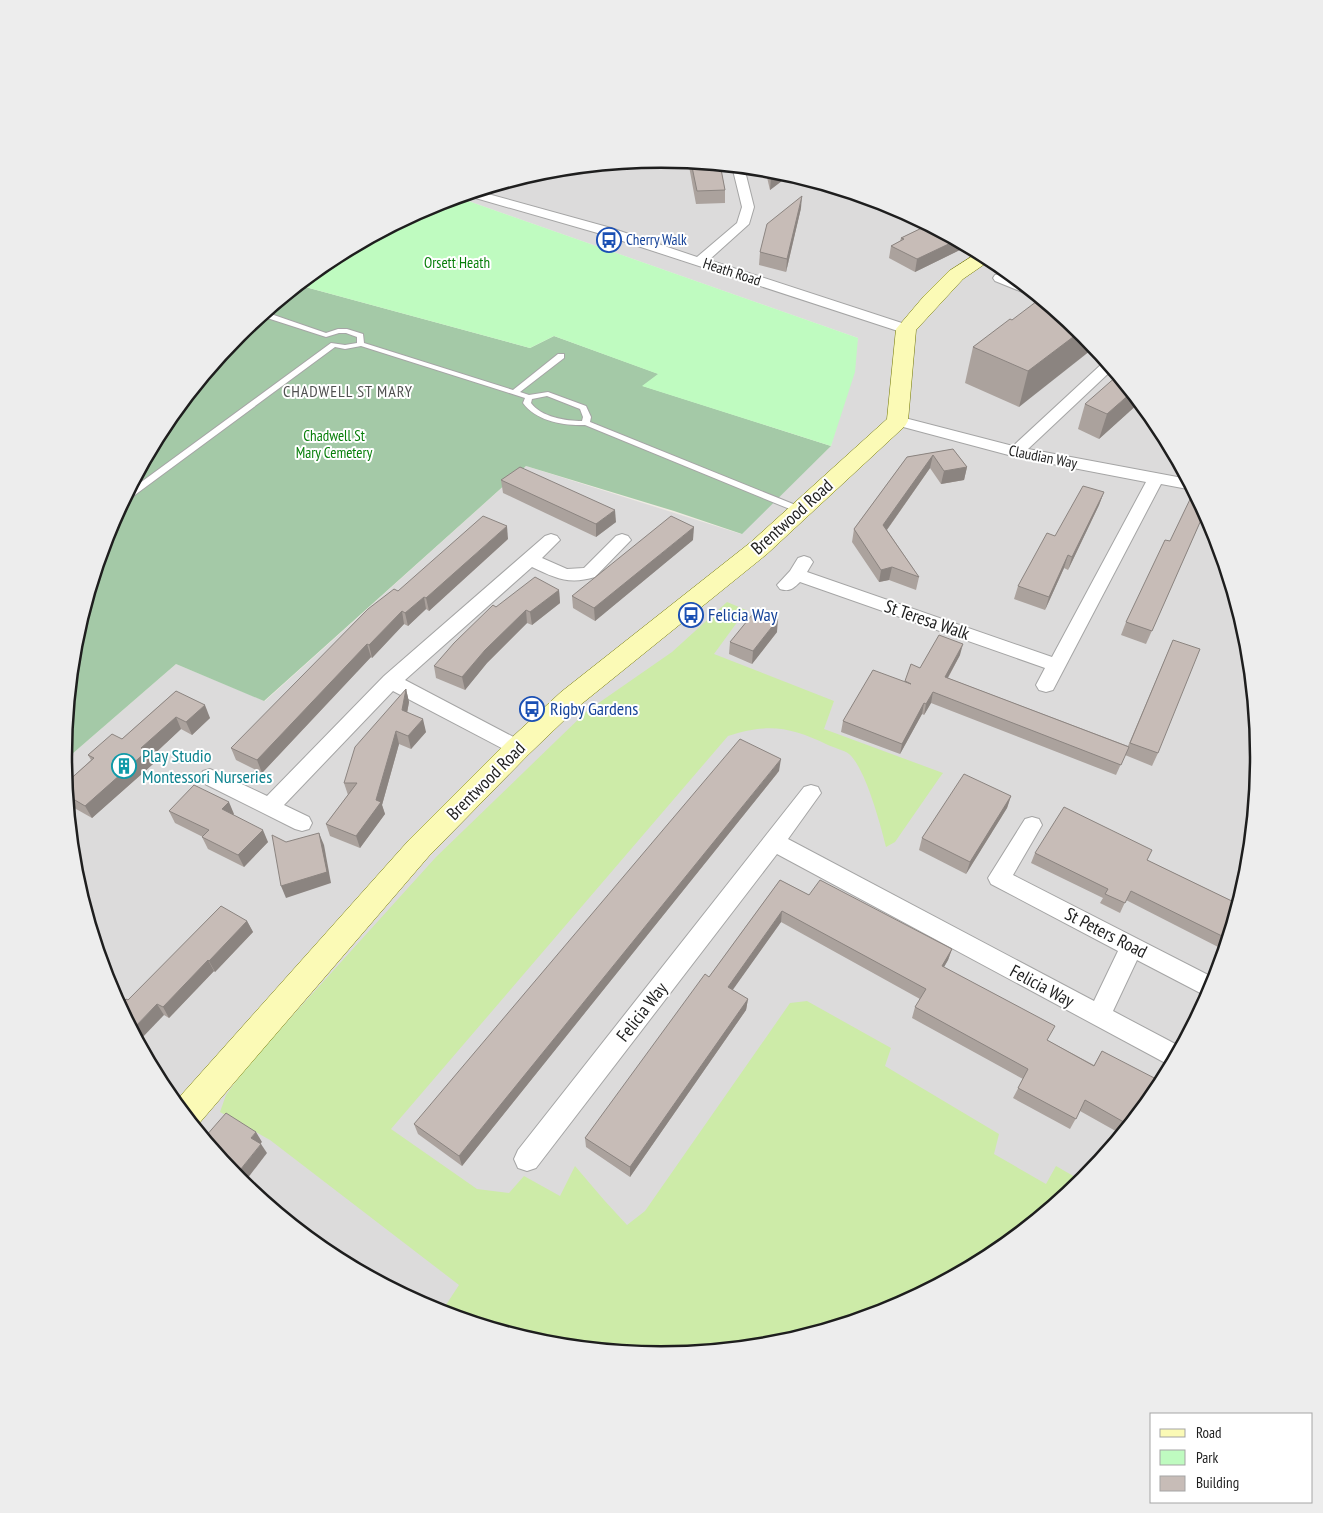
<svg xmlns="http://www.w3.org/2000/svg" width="1323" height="1513" viewBox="0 0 1323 1513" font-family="'PT Sans Narrow',sans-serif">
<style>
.residential{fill:#dcdbdb}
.grass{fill:#cdeba8}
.cemetery{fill:#a4c9a7}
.park{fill:#bffbc0}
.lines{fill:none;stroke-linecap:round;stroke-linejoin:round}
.lane-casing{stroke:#a5a5a5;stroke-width:2}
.street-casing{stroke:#a5a5a5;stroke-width:2}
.secondary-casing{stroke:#737802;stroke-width:1}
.lane{fill:#fff;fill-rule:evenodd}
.street{fill:#fff;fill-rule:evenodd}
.secondary{fill:#fbfab6;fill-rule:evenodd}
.wall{fill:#aba29d}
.shaded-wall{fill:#8b8480}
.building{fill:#c7bcb7;stroke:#8b8480}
.labels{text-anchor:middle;stroke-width:4;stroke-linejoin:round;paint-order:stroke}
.far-transit-label{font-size:15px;fill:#164399;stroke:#fff;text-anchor:start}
.far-park-label{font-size:15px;fill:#087f0a;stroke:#fff}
.far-street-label{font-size:15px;fill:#1e1e1e;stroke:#fff}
.far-quarter-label{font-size:16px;letter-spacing:1px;fill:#515151;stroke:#fff}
.street-label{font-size:18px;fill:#1e1e1e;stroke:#fff}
.transit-label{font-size:18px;fill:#164399;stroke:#fff;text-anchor:start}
.culture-label{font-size:18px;fill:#0d838f;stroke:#fff;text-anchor:start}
.rim{fill:none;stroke:#1e1e1e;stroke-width:2.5}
</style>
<rect width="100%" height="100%" fill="#efebe3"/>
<path class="residential" d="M662 159 778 170 891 204 994 260 1084 334 1159 425 1214 528 1248 640 1259 757 1248 873 1214 986 1158 1089 1084 1179 993 1254 890 1309 778 1343 661 1354 545 1343 432 1309 329 1253 239 1179 164 1088 109 985 75 873 64 761 176 664 265 701 526 466 741 534 831 446 858 338 457 197 545 170Z"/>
<path class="grass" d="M727 602 746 610 714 654 834 701 824 729 943 773 940 777 895 842 886 847C881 826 865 767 849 754 844 750 834 748 828 745 790 727 769 723 728 736L391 1129 477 1189 509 1193 524 1176 560 1196 575 1166 604 1200 627 1225 645 1211 790 1003 807 1001 891 1048 885 1066 999 1134 994 1154 1046 1184 1056 1166 1082 1181 993 1254 890 1309 778 1343 661 1354 545 1343 442 1311 459 1285 270 1140 220 1112 226 1095 247 1066 436 857 587 711 672 652Z"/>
<path class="cemetery" d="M298 285 530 348 554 336 659 374 643 386 831 446 742 534 674 511 526 466 264 701 176 664 64 761 75 640 109 527 165 424 239 334Z"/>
<path class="park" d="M457 197 858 338 855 372 831 446 642 386 658 374 554 336 530 348 298 285 330 259 433 204Z"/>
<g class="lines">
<defs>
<path id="lane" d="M265 312 326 333 338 329H347L363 334 364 343 513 390 558 354H564V358L520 392 529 395 548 392 586 406 591 417 590 422 803 508 804 510 800 513 797 512 585 425C564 426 536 421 523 403L525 398 361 346 345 349 335 347 128 500H124L129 491 331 343 345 345 357 343V337L346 333H339L326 337 261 316ZM547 396 580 409 583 417 582 421C566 421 541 417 531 403L532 399Z"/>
<g id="street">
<path d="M732 166 744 167 754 207 749 224 709 260 911 326 913 329 911 332H901L601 234 465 195 477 191 611 228 697 257 737 223 742 207Z"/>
<path d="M1000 274 1020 281 1036 294H1027L995 281 993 278 995 275Z"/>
<path d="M1106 360 1113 369 1028 449 1188 479 1193 490 1161 484 1053 690 1046 692 1039 690 1036 685 1045 668 800 582C793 589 789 592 780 589L777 585 790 571 798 558 804 556 810 558 813 562 807 572 1052 657 1146 482 1016 457 892 424 889 421 892 418 897 416 1013 446Z"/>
<path d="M551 534 557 536 560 540 542 558 567 569 584 568 616 536 622 534 628 536 631 540 595 577C569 585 555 578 532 567L405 680 525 743 528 748 525 753 518 756 511 753 393 691 284 805 309 817 312 823 309 829 302 831 295 829 203 783 200 777 203 771 210 769 267 796 384 676 545 536Z"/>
<path d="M811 785 818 787 821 793 788 839 1094 1001 1118 951 991 884 988 878 1025 819 1032 817 1039 819 1042 825 1013 875 1216 979 1208 997 1137 960 1113 1011 1181 1047 1171 1066 777 854 536 1168 527 1171 518 1168 514 1159 518 1150 804 787Z"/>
</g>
<path id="secondary" d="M979 252 992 259 963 279 916 330 908 421 905 426 767 554 579 706 528 755 429 856 196 1127 175 1102 409 840 508 741 561 692 751 542 887 419 896 329 924 296 949 271Z"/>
</defs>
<use href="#lane" class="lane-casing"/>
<use href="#street" class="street-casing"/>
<use href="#secondary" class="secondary-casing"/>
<use href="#lane" class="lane"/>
<use href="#street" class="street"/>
<use href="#secondary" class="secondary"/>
</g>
<g class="wall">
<path d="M662 159 682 161 616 163Z"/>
<path d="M688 161 720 164 725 190V203L696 204Z"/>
<path d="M765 169 778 170 791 174 770 190Z"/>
<path d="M801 208 786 272 759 265 760 252Z"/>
<path d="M928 225 968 246 915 272 889 258 891 246 900 241 901 238Z"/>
<path d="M1012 320 1084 334 1019 407 965 383 973 347Z"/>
<path d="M1140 402 1099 439 1078 429 1085 404Z"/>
<path d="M953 449 967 467 964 480 941 484 930 468 887 530 919 577 916 590 889 580 879 582 852 542 854 529 907 457Z"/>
<path d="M501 480 616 522 596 537 503 493Z"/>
<path d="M1104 492 1099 505 1068 570 1064 568 1045 610 1014 599 1018 586 1055 536Z"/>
<path d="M1205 511 1146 644 1121 635 1126 622 1170 541Z"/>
<path d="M508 539 429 611 426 609 408 626 404 624 372 658 371 657 262 773 236 760 231 748 398 591Z"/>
<path d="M693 540 595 621 573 608 572 596Z"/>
<path d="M559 590 560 603 532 625 527 623 487 663 465 690 436 678 434 666 496 607Z"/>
<path d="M777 632 752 664 729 654 730 642Z"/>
<path d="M1173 640 1158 753 1152 766 1125 755 1116 775 931 703 924 715 922 714 900 754 841 732 843 721 904 682 920 668 960 655 948 678 1128 746Z"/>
<path d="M406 689 409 702 407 713 426 732 411 749 399 744 382 805 385 814 360 848 330 836 326 824 348 795 344 783Z"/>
<path d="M176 691 210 718 192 735 181 729 150 758 153 764 92 818 69 805 66 783 91 760 88 755 122 739Z"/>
<path d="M779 771 462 1166 418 1134 414 1124Z"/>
<path d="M1011 796 1007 808 966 874 919 850 922 838Z"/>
<path d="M169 811 234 814 233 815 268 842 244 867 208 849 202 837H203L175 823Z"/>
<path d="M1035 853 1147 860 1238 904 1224 950 1126 900 1120 913 1100 903 1103 898 1031 863Z"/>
<path d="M780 880 809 895 952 949 948 960 944 967 1047 1040 1094 1065 1102 1051 1158 1089 1121 1134 1080 1111 1070 1129 1013 1098 1023 1079 912 1018 915 1007 920 999 781 922 732 990 748 999 746 1010 630 1177 586 1147 585 1138 709 977Z"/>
<path d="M247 921 253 932 215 972 214 971 169 1018 164 1015 128 1000Z"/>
</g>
<g class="shaded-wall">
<path d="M781 171 791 174 770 190 771 178Z"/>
<path d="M802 196 801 208 786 272 787 259Z"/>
<path d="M957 240 968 246 915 272 917 259Z"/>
<path d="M1081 331 1084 334 1095 347 1019 407 1028 371Z"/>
<path d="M1132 392 1140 402 1099 439 1107 414Z"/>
<path d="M933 455 930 468 881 538 883 525Z"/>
<path d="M967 467 964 480 941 484 944 471Z"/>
<path d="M1104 492 1099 505 1068 570 1072 557Z"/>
<path d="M615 510 616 522 596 537V524Z"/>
<path d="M507 526 508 539 429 611 426 598Z"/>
<path d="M694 527 693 540 595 621 594 608Z"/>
<path d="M1068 555 1064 568 1045 610 1049 597Z"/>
<path d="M892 567 889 580 879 582 881 570Z"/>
<path d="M559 590 560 603 532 625 530 612Z"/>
<path d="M424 597 426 609 408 626 405 613Z"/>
<path d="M526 610 527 623 487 663 465 690 462 677 485 650Z"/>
<path d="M402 611 404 624 372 658 369 645Z"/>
<path d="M778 619 777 632 752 664 753 651Z"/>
<path d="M367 644 371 657 262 773 257 760Z"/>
<path d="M963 644 960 655 942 688 945 677Z"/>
<path d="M406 689 409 702 405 723 402 710Z"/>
<path d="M933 692 931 703 924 715 926 704Z"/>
<path d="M924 703 922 714 900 754 902 744Z"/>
<path d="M205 705 210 718 192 735 186 722Z"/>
<path d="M176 717 181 729 150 758 153 764 92 818 85 806 141 748Z"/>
<path d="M423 719 426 732 411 749 408 736Z"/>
<path d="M396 731 399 744 382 805 385 814 360 848 356 836 376 800Z"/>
<path d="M781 759 779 771 462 1166 459 1156Z"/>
<path d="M1011 796 1007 808 966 874 970 862Z"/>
<path d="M229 802 234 814 227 821 222 809Z"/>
<path d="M263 830 268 842 244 867 238 855Z"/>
<path d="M319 833 324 845 331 883 286 898 281 886Z"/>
<path d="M782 911 781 922 727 998 728 987Z"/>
<path d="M247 921 253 932 215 972 209 961Z"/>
<path d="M952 949 948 960 938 977 942 966Z"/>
<path d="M208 960 214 971 169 1018 163 1007Z"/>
<path d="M748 999 746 1010 630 1177V1167Z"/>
<path d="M157 1004 164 1015 139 1041 133 1029Z"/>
<path d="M256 1132 262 1142 257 1147 251 1138Z"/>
<path d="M261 1144 267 1153 244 1183 236 1175Z"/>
</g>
<g class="building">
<path d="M691 162 720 164 725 190 697 191Z"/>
<path d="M769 169 778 170 781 171 771 178Z"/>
<path d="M802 196 787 259 760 252 767 224Z"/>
<path d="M928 225 957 240 917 259 891 246 904 239 901 238Z"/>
<path d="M1041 298 1081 331 1028 371 973 347 1010 319 1012 320Z"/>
<path d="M1118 375 1132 392 1107 414 1085 404Z"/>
<path d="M953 449 967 467 944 471 933 455 883 525 919 577 892 567 881 570 854 529 907 457Z"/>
<path d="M520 467 615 510 596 524 501 480Z"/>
<path d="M1083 486 1104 492 1072 557 1068 555 1049 597 1018 586 1047 533 1055 536Z"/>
<path d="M1194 491 1205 511 1152 631 1126 622 1165 540 1170 541Z"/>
<path d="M483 516 507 526 426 598 424 597 405 613 402 611 369 645 367 644 257 760 231 748 368 609 394 589 398 591Z"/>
<path d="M671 516 694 527 594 608 572 596Z"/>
<path d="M535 577 559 590 530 612 526 610 485 650 462 677 434 666 454 643 493 605 496 607Z"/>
<path d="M756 610 778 619 753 651 730 642Z"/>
<path d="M939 635 963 644 945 677 1129 747 1121 765 933 692 926 704 924 703 902 744 843 721 873 670 911 684 905 681 911 664 920 668Z"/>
<path d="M1173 640 1200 649 1158 753 1130 743Z"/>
<path d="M406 689 402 710 423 719 408 736 396 731 376 800 381 802 356 836 326 824 357 783H344L355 747Z"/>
<path d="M176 691 205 705 186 722 176 717 141 748 147 751 85 806 68 796 66 783 94 758 88 755 112 734 122 739Z"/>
<path d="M740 739 781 759 459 1156 414 1124Z"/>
<path d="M964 774 1011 796 970 862 922 838Z"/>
<path d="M194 785 229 802 222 809 263 830 238 855 202 837 209 830 169 811Z"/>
<path d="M1064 807 1152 850 1147 860 1238 904 1228 939 1131 891 1125 903 1105 894 1108 889 1035 853Z"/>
<path d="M319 833 327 872 281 886 272 835 286 842Z"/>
<path d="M780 880 809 895 820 880 952 949 942 966 1055 1026 1047 1040 1094 1066 1102 1051 1162 1082 1158 1089 1129 1125 1085 1100 1076 1119 1018 1088 1028 1069 915 1007 926 989 782 911 728 987 748 999 630 1167 585 1138 705 974 709 977Z"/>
<path d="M221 906 247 921 209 961 208 960 163 1007 157 1004 133 1029 120 1006 126 999 128 1000Z"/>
<path d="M226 1113 256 1132 251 1138 261 1144 236 1175 205 1137Z"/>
</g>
<defs>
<symbol id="bus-ring" viewBox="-11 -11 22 22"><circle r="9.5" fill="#fff" stroke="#1a4fb4" stroke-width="1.5"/><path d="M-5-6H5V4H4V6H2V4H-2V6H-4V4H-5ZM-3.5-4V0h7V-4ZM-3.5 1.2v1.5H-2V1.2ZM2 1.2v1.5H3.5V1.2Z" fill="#1a4fb4"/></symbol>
<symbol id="building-ring" viewBox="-11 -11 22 22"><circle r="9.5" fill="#fff" stroke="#0f9aa8" stroke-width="1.5"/><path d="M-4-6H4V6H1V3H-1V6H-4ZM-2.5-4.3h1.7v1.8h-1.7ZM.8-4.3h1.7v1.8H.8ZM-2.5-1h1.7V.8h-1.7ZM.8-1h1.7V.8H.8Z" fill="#0f9aa8"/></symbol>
</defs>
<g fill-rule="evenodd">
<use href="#bus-ring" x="595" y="226" width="28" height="28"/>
<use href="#bus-ring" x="677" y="601" width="28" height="28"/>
<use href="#bus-ring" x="518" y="695" width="28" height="28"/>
<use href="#building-ring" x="110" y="752" width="28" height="28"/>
</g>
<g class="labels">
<g class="far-transit-label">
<text x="626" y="245">Cherry Walk</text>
</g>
<g class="far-park-label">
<text x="457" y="268">Orsett Heath</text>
<text x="334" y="441">Chadwell St<tspan x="334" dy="17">Mary Cemetery</tspan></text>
</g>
<g class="far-street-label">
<text transform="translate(732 272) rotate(18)" y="5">Heath Road</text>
<text transform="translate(1043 457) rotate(11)" y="5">Claudian Way</text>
</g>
<g class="far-quarter-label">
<text x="348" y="397">CHADWELL ST MARY</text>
</g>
<g class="street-label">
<text transform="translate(792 517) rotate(-42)" y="6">Brentwood Road</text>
<text transform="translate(927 620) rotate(19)" y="6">St Teresa Walk</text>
<text transform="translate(486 781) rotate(-45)" y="6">Brentwood Road</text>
<text transform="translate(1106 933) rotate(27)" y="6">St Peters Road</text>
<text transform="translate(1042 986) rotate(28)" y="6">Felicia Way</text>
<text transform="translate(642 1012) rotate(-52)" y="6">Felicia Way</text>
</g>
<g class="transit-label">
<text x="708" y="621">Felicia Way</text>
<text x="550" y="715">Rigby Gardens</text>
</g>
<g class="culture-label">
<text x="142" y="762">Play Studio<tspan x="142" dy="21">Montessori Nurseries</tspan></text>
</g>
</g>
<path d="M0 0H1323V1513H0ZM72 757a589 589 0 1 1 1178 0a589 589 0 1 1-1178 0Z" fill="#ededed" fill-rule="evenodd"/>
<path class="rim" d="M72 757a589 589 0 1 1 1178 0a589 589 0 1 1-1178 0Z"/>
<rect x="1150" y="1413" width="162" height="90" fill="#ffffff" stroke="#a5a5a5"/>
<rect x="1160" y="1429" width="25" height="8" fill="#fbfab6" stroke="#a5a5a5"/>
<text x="1196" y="1438" font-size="15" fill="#1e1e1e">Road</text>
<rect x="1160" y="1450" width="25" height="15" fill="#bffbc0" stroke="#a5a5a5"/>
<text x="1196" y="1463" font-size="15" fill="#1e1e1e">Park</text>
<rect x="1160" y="1476" width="25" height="15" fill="#c7bcb7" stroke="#a5a5a5"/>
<text x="1196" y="1488" font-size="15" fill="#1e1e1e">Building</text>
</svg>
